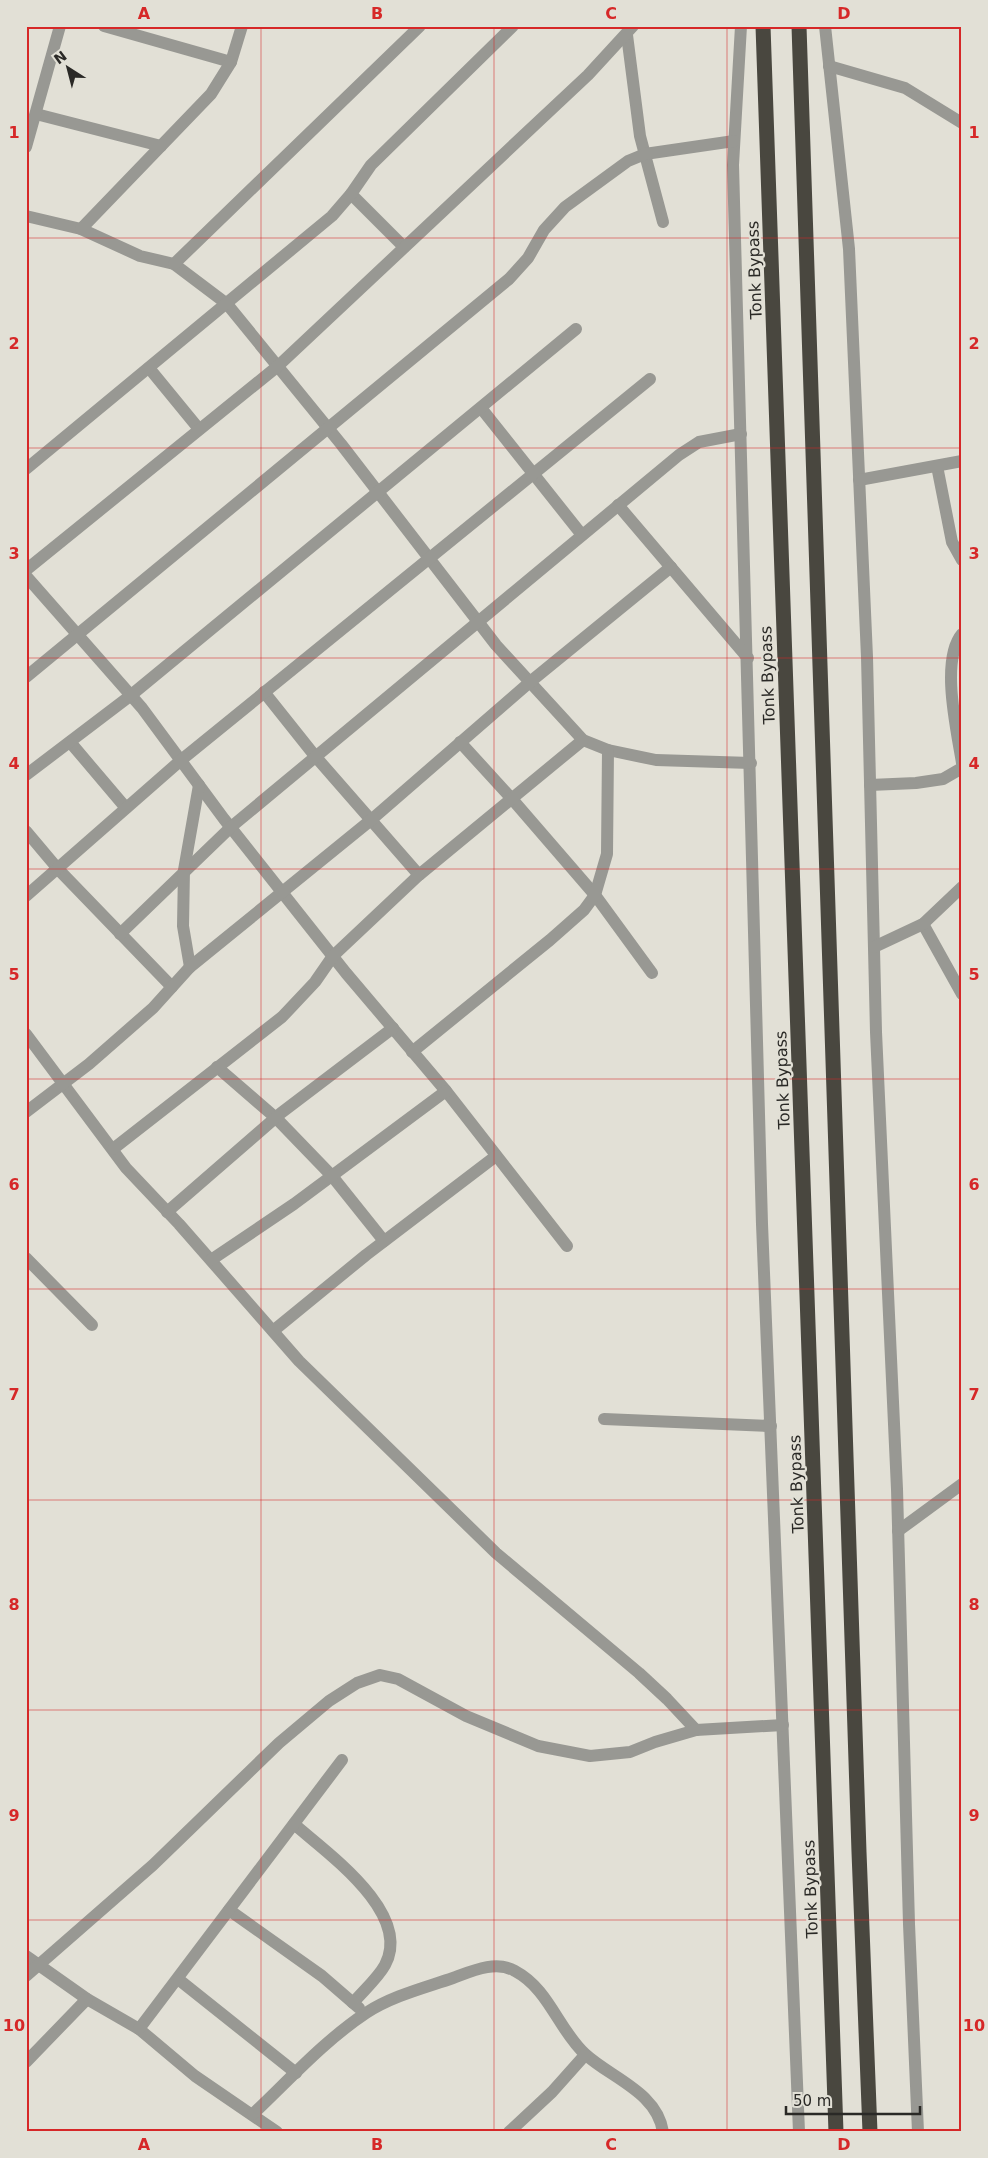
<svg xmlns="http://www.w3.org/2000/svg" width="988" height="2158" viewBox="0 0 988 2158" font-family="'DejaVu Sans',sans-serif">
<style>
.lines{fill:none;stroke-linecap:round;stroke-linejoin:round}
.minor{stroke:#989893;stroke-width:12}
.highway{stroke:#49473f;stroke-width:15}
.grid{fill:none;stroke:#d62828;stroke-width:1;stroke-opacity:0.55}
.labels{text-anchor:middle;stroke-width:4.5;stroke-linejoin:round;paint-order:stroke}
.street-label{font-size:16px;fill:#2a2926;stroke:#e2e0d6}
.neatline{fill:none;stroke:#d62828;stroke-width:2}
.grid-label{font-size:16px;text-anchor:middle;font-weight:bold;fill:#d62828}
</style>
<rect width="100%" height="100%" fill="#e2e0d6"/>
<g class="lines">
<g class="minor">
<path d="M104 26 231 62 242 26"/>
<path d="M741 26 733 165 762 1224 799 2132"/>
<path d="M825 26 849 249 867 657 876 1032 897 1489 909 1924 918 2132"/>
<path d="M627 35 640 136 663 222"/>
<path d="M829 66 905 88 962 123"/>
<path d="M36 114 161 146"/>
<path d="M26 147 60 26"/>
<path d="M351 194 404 247"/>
<path d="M26 216 81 229 140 256 174 264 227 304 341 444 496 645 583 740 608 750 656 760 751 763"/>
<path d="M81 229 211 94 231 62"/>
<path d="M174 264 420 26"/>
<path d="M149 368 199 429"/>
<path d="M481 408 582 535"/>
<path d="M937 466 952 542 962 560"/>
<path d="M26 469 332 216 351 194 371 165 513 26"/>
<path d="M859 480 962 461"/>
<path d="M618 505 748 658"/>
<path d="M26 570 278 366 588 75 633 26"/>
<path d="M26 576 142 708 224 819 346 973 446 1091 567 1246"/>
<path d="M962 634C940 660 957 731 962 763"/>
<path d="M26 677 509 279 528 258 544 230 565 207 628 161 645 154 734 141"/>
<path d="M264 692 315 756 419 875"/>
<path d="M70 742 126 808"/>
<path d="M460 742 512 799 595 895 652 973"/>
<path d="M26 775 130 696 576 329"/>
<path d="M870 785 916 783 943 779 962 768"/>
<path d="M26 831 58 869 172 987"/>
<path d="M26 896 180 761 650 379"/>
<path d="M923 924 962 994"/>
<path d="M120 934 231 827 679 455 699 442 741 434"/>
<path d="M874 947 923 924 962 887"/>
<path d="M190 967 183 926 184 870 199 785"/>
<path d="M26 1034 126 1168 179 1224 299 1361 496 1553 639 1673 667 1699 696 1730"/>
<path d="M412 1052 550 940 584 910 595 895 607 854 608 750"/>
<path d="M217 1067 276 1118 332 1176 384 1241"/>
<path d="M26 1112 89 1064 153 1008 190 967 371 820 530 682 671 567"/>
<path d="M113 1149 282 1017 315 982 333 956 419 875 583 740"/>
<path d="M167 1212 281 1113 393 1028"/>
<path d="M26 1258 92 1325"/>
<path d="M211 1260 294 1204 446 1091"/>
<path d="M273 1331 366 1255 496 1156"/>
<path d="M604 1419 771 1426"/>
<path d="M898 1531 962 1484"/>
<path d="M294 1824C327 1853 413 1913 385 1965 378 1978 363 1991 353 2003"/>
<path d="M229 1910 322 1976 359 2008"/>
<path d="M26 1956 87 1999 139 2029 195 2076 277 2132"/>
<path d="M26 1976 153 1865 279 1743 329 1701 357 1683 380 1675 398 1679 466 1716 538 1746 590 1756 630 1752 655 1742 696 1730 783 1725"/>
<path d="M178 1979 296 2073"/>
<path d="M139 2029 342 1760"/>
<path d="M26 2062 87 1999"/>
<path d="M253 2114C289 2080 324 2041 366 2013 392 1996 424 1988 453 1978 472 1971 496 1960 515 1971 549 1989 558 2029 585 2054 611 2078 657 2092 663 2132"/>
<path d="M509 2132 552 2092 585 2055"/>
</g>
<g class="highway">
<path d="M763 26 836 2132"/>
<path d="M799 26 859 1852 870 2132"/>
</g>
</g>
<path class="grid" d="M261 26V2132M494 26V2132M727 26V2132M26 238H962M26 448H962M26 658H962M26 869H962M26 1079H962M26 1289H962M26 1500H962M26 1710H962M26 1920H962"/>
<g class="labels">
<g class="street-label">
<text transform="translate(754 270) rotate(-92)" y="6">Tonk Bypass</text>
<text transform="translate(767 675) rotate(-92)" y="6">Tonk Bypass</text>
<text transform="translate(782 1080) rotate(-92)" y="6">Tonk Bypass</text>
<text transform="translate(796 1484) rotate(-92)" y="6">Tonk Bypass</text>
<text transform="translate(810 1889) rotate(-92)" y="6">Tonk Bypass</text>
</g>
</g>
<rect width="988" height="2158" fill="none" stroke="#e2e0d6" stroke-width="55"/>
<g transform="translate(68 68) rotate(324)" stroke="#e2e0d6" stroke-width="4" paint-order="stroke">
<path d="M0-4L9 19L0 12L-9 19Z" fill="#2a2926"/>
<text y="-8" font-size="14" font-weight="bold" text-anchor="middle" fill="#2a2926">N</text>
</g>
<path d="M786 2106v8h134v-8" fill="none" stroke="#2a2926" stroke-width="2.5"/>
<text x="793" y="2106" font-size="15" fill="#2a2926" stroke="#e2e0d6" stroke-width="4" paint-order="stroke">50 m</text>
<rect x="28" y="28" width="932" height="2102" class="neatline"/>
<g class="grid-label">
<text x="144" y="19">A</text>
<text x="377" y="19">B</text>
<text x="611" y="19">C</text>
<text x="844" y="19">D</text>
<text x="14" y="138">1</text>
<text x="974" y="138">1</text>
<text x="14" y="349">2</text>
<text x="974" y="349">2</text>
<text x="14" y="559">3</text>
<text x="974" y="559">3</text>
<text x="14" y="769">4</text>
<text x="974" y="769">4</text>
<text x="14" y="980">5</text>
<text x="974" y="980">5</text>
<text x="14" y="1190">6</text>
<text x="974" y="1190">6</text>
<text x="14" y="1400">7</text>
<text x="974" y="1400">7</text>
<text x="14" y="1610">8</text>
<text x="974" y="1610">8</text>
<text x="14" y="1821">9</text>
<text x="974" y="1821">9</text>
<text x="14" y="2031">10</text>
<text x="974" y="2031">10</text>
<text x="144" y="2150">A</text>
<text x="377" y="2150">B</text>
<text x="611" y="2150">C</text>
<text x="844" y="2150">D</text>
</g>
</svg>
